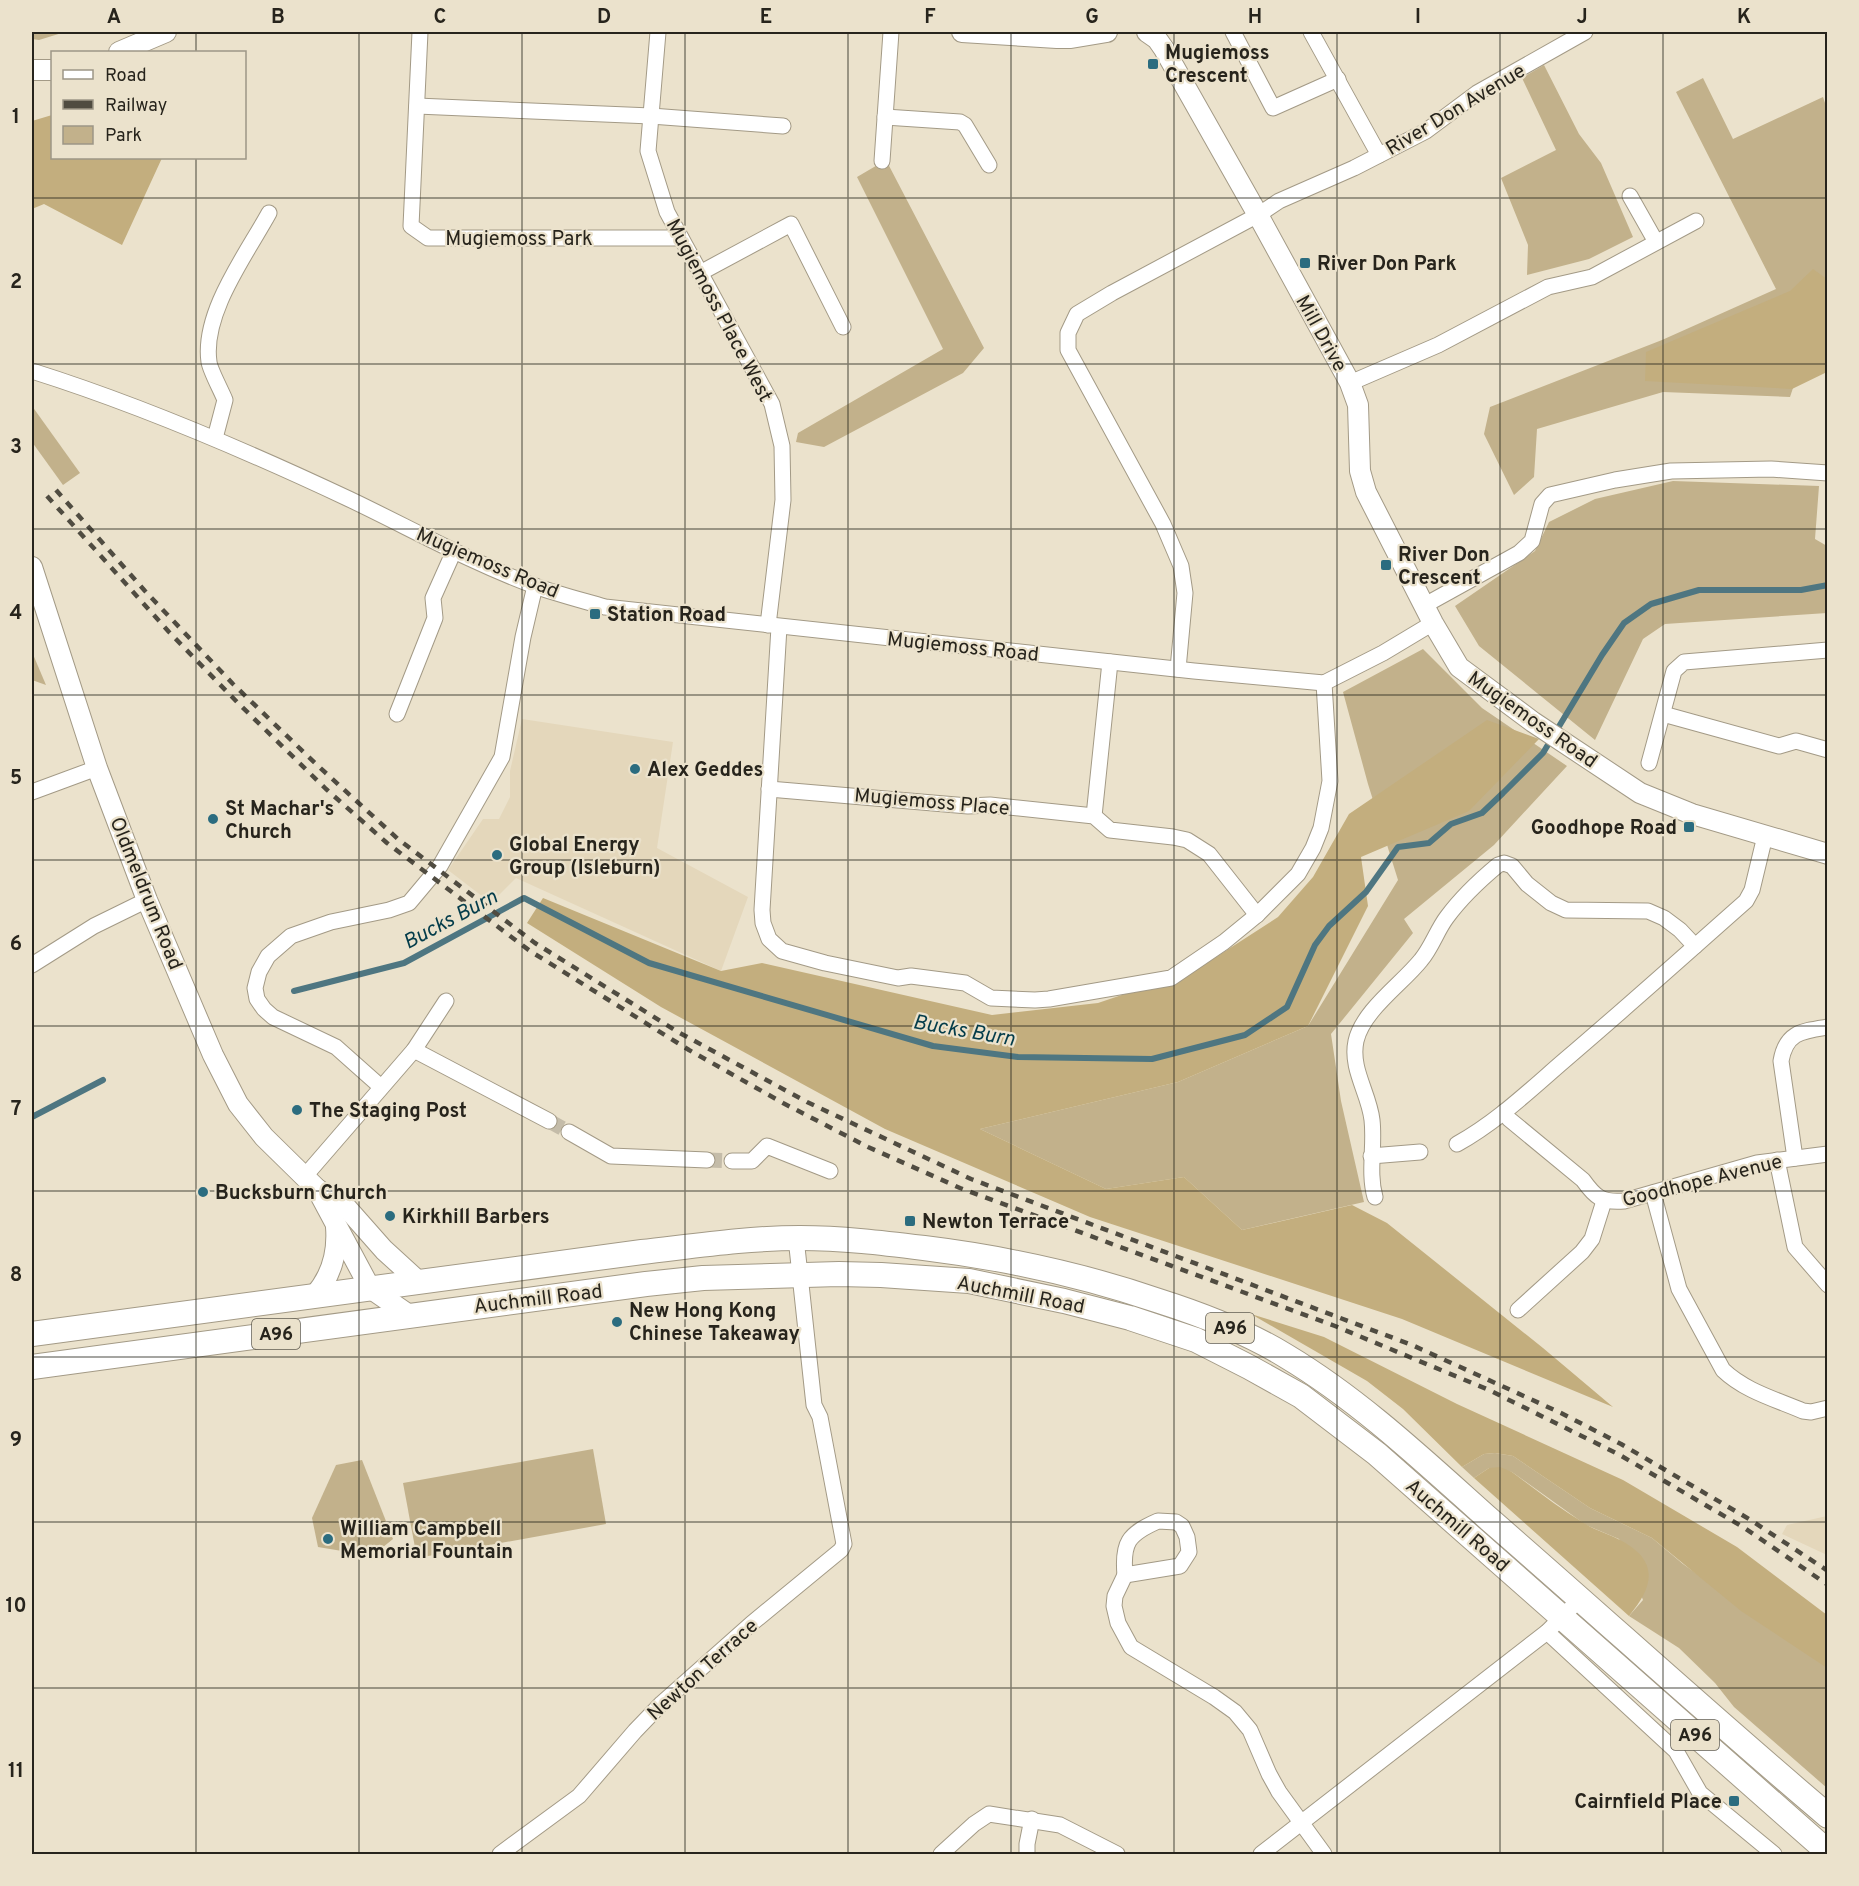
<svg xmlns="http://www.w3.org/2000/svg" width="1859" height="1886" viewBox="0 0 1859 1886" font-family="Overpass,sans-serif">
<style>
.built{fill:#e4d7bb}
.green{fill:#c2b18b}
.forest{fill:#c3ae7e}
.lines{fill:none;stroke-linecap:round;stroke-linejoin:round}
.stream{stroke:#4e7681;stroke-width:6}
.minor-tunnel{stroke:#c4bca9;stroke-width:15;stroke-dasharray:15 8;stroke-linecap:butt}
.minor-casing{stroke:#a39a86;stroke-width:17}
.tertiary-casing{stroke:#a39a86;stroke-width:22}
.primary-casing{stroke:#a39a86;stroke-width:26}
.minor{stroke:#fff;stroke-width:15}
.tertiary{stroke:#fff;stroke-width:20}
.primary{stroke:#fff;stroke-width:24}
.rail{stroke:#504c41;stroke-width:4.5;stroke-dasharray:8 8;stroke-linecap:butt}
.grid{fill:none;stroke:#27241c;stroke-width:1.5;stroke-opacity:0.55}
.poi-dot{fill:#2b6c7f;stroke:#ebe2cc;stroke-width:2}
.labels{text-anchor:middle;stroke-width:4.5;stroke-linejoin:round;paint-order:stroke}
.shield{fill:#ebe2cc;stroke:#625d51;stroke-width:1.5}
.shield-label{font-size:18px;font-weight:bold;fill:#27241c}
.poi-label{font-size:20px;font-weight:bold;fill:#27241c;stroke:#ebe2cc;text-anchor:start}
.street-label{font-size:20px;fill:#27241c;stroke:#ebe2cc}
.water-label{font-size:21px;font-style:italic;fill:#033c4a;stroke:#ebe2cc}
.neatline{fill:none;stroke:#27241c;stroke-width:2}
.grid-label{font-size:20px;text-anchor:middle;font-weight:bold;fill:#27241c}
</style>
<rect width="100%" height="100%" fill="#ebe2cc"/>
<g class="built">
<path d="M522 719 673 742 657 848 748 897 721 971 516 878 491 903 448 870 483 819H499L510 797V771Z"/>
<path d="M1827 1516V1555L1782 1534 1787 1525Z"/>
</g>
<g class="green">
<path d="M32 32H65L39 40 32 39Z"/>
<path d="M1544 65 1579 134 1601 163 1633 237 1589 259 1527 275 1528 245 1501 178 1556 150 1522 78Z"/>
<path d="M1703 78 1733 139 1823 97 1828 112 1827 373H1798L1790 397 1663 392 1537 429 1534 477 1514 495 1484 434 1490 407 1662 340 1776 289 1676 92Z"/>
<path d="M886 160 984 348 963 373 824 447 796 442 798 433 943 349 857 177Z"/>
<path d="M32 406 80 473 63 485 32 442Z"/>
<path d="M1673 481 1819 486 1815 539 1827 546V613L1665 624 1643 639 1595 740 1479 646 1455 606 1535 551 1549 522 1595 499Z"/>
<path d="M1423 649 1482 708 1567 766 1494 845 1404 919 1413 933 1331 1034 1341 1101 1364 1202 1242 1230 1184 1177 1106 1189 980 1129 1178 1082 1308 1026 1398 880 1368 784 1343 692Z"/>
<path d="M32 652 46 685 32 680Z"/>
<path d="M593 1449 606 1524 417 1558 403 1483Z"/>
<path d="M1495 1453 1513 1456 1590 1508 1652 1538 1683 1564 1827 1667V1788L1734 1707 1715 1683 1679 1648 1629 1616 1643 1600 1619 1539 1586 1525 1512 1472 1489 1468 1474 1478 1462 1467 1484 1454Z"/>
<path d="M362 1460 393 1539 372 1556 318 1547 312 1518 336 1465Z"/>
</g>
<g class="forest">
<path d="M52 115V158H162L122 245 44 204 32 209V121Z"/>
<path d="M1813 269 1827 279V372L1792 389 1645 381 1646 352 1790 291Z"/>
<path d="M1487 720 1539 739 1469 811 1361 857 1368 906 1308 1026 1178 1082 980 1129 1106 1189 1184 1177 1242 1230 1352 1205 1387 1223 1543 1348 1613 1407 1402 1319 1090 1217 885 1129 661 1007 527 923 543 898 721 971 762 963 992 1015 1098 1003 1196 970 1278 917 1313 877 1349 814Z"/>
<path d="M1251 1314 1324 1337 1457 1404 1623 1480 1737 1547 1827 1615V1668L1741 1611 1652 1538 1590 1508 1513 1456 1495 1453 1484 1454 1462 1467 1403 1409 1367 1381Z"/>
<path d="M1500 1467 1512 1472C1536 1490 1559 1508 1584 1523 1594 1530 1607 1533 1618 1539 1658 1559 1656 1584 1629 1616L1474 1478 1489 1468Z"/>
</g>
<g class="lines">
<g class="stream">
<path d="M294 991 404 963 524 898 649 963 933 1046 1018 1057 1152 1059 1245 1035 1287 1007 1315 945 1329 926 1366 892 1398 847 1429 843 1451 824 1482 813 1503 793 1543 753 1602 655 1624 623 1651 604 1699 590H1801L1828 585"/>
<path d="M32 1117 103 1080"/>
</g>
<g class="minor-tunnel">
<path d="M549 1121 569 1132"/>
<path d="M707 1160 732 1161"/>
</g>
<defs>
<g id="minor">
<path d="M420 32 411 226 428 238H681"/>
<path d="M658 32 648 151 667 212 772 404 782 446 783 500 768 625"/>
<path d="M1233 32 1273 108 1338 79"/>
<path d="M1311 32 1379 155"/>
<path d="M417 106 651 116 783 126"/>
<path d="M885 117 960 122 965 125 989 165"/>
<path d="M882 161 891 32"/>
<path d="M1630 196 1656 242"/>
<path d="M700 273 791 224 843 327"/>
<path d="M32 371C140 405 245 450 349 499 410 528 470 562 535 586 557 594 581 600 605 607L1194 671 1324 683 1383 653 1433 623"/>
<path d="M1350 383 1438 345 1548 287 1592 277 1696 221"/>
<path d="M215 438 225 400C221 390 210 370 209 362 202 313 246 255 269 213"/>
<path d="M1425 605 1519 553 1532 541 1542 504 1550 495 1615 480 1671 471 1771 469 1828 473"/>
<path d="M779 627 762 910 763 923 769 939 782 951 825 963 898 978 911 976 965 983 991 998 1035 1000 1049 999 1171 978 1224 942 1257 915 1298 874 1313 848 1321 828 1330 781 1324 683"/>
<path d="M1178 669 1185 593 1181 566 1163 524 1068 350V333L1077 314 1112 293 1258 215 1279 201 1354 168 1426 131 1477 93 1585 32"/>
<path d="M397 714 435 618 433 598 454 551"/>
<path d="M1663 714 1779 746 1796 741 1828 750"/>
<path d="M1649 763 1674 671 1684 662 1828 650"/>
<path d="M769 789 968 806 990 805 1094 816 1110 830 1173 837 1187 840 1209 854 1257 915"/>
<path d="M32 792 97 768"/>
<path d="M1094 816 1110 662"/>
<path d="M32 965 94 926 147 900"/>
<path d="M414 1050 549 1121"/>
<path d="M381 1087 336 1047 273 1017 264 1009 257 999 255 988 259 972 268 956 291 936 331 922 389 910 409 903 440 866 502 757 523 637 535 586"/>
<path d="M1504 1112 1509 1119 1583 1180C1595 1197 1602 1203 1624 1201L1757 1163 1828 1154"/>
<path d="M569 1132 611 1156 707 1160"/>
<path d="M1457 1144C1497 1122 1531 1089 1566 1059 1627 1007 1686 954 1746 901L1752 890 1765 836"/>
<path d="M1371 1156 1420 1152"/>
<path d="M1795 1158 1781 1061C1786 1032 1802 1031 1828 1027"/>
<path d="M1777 1160 1795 1247 1828 1285"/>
<path d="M732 1161H752L767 1146 830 1171"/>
<path d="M305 1176 414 1050 446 1001"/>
<path d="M1653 1193 1679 1289 1723 1370C1745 1391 1775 1399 1803 1411L1811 1412 1828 1408"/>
<path d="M1375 1197C1368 1172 1375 1146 1372 1120 1369 1093 1350 1069 1356 1041 1363 1010 1402 984 1421 960 1432 947 1437 930 1447 917 1461 898 1480 880 1498 865L1504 863 1512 866 1527 884 1551 903 1566 910 1648 911 1664 918 1680 930 1695 946"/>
<path d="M1518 1310 1582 1252 1592 1239 1604 1201"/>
<path d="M1158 1521 1176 1522 1182 1526 1187 1537 1189 1552 1180 1566 1125 1575C1122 1543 1128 1534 1158 1521Z"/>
<path d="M1125 1575 1115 1596 1114 1606 1118 1623 1131 1647 1214 1697 1235 1712 1250 1730 1269 1774 1279 1792 1324 1854"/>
<path d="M1547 1632 1676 1751 1700 1793 1774 1854"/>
<path d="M500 1854 579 1796 635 1731 662 1703 751 1624 841 1550 844 1544 820 1417 814 1405 796 1238"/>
<path d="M941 1854 974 1824 989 1814 1060 1825 1117 1854"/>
<path d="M1027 1854V1844L1032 1819"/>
<path d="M1261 1854 1547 1632 1581 1598"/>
</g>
<g id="tertiary">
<path d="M962 32 1057 38H1071L1107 32"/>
<path d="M1147 32 1157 39 1164 49 1258 215 1350 383 1358 405 1360 471 1366 492 1433 623 1459 667 1533 722 1640 793 1692 814 1828 854"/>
<path d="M119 52 166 32"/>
<path d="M32 70H52"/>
<path d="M32 567 97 768 147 900 213 1055 238 1104 264 1137 317 1189 346 1207 384 1250 418 1281"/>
<path d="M317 1189 370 1288 409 1315"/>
<path d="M314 1296C331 1277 338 1252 336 1227"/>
</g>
<g id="primary">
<path d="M32 1334 642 1252C695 1246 747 1238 800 1238 842 1238 883 1243 924 1248 1005 1258 1083 1275 1159 1301 1203 1315 1247 1332 1286 1356 1361 1401 1425 1462 1490 1520 1603 1618 1713 1719 1828 1816"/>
<path d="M32 1367 646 1284 703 1278 839 1274 881 1275 969 1281 1064 1301 1130 1318 1196 1340 1249 1367 1301 1396 1377 1454 1828 1852"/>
</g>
</defs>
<use href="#minor" class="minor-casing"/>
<use href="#tertiary" class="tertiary-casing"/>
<use href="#primary" class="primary-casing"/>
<use href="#minor" class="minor"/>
<use href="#tertiary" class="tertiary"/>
<use href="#primary" class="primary"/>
<g class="rail">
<path d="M56 490 145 591 233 684 316 764 398 839 535 943 678 1032 807 1102 971 1179 1412 1345 1561 1413 1621 1444 1749 1519 1828 1571"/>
<path d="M47 496 169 632 237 702 326 789 387 843 530 951 689 1050 783 1103 868 1147 960 1188 1335 1326 1489 1390 1618 1454 1743 1527 1828 1585"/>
</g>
</g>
<path class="grid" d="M196 32V52M359 32V1854M522 32V1854M685 32V1854M848 32V1854M1011 32V1854M1174 32V1854M1337 32V1854M1500 32V1854M1663 32V1854M196 158V1854M32 198H1828M32 364H1828M32 529H1828M32 695H1828M32 860H1828M32 1026H1828M32 1191H1828M32 1357H1828M32 1522H1828M32 1688H1828"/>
<g class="poi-dot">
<rect x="1147" y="58" width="12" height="12" rx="3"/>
<rect x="1299" y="257" width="12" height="12" rx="3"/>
<rect x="1380" y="559" width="12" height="12" rx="3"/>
<rect x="589" y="608" width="12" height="12" rx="3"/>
<circle cx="635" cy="769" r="6"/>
<circle cx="213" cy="819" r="6"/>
<rect x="1683" y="821" width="12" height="12" rx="3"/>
<circle cx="497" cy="855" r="6"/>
<circle cx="297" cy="1110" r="6"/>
<circle cx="203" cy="1192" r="6"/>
<circle cx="390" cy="1216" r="6"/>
<rect x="904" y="1215" width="12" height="12" rx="3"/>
<circle cx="617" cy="1322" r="6"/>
<circle cx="328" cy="1539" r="6"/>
<rect x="1728" y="1795" width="12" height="12" rx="3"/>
</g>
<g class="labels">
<g class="shield">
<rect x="1206" y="1313" width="48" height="30" rx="4.5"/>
<rect x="252" y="1319" width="48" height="30" rx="4.5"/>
<rect x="1671" y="1720" width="48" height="30" rx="4.5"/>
</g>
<g class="shield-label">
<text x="1230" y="1334">A96</text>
<text x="276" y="1340">A96</text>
<text x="1695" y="1741">A96</text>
</g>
<g class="poi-label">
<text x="1165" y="59">Mugiemoss<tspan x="1165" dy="23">Crescent</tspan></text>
<text x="1317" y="270">River Don Park</text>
<text x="1398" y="561">River Don<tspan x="1398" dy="23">Crescent</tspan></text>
<text x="607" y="621">Station Road</text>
<text x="647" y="776">Alex Geddes</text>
<text x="225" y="815">St Machar's<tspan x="225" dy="23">Church</tspan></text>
<text x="1677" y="834" text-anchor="end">Goodhope Road</text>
<text x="509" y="851">Global Energy<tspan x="509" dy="23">Group (Isleburn)</tspan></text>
<text x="309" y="1117">The Staging Post</text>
<text x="215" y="1199">Bucksburn Church</text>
<text x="402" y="1223">Kirkhill Barbers</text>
<text x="922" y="1228">Newton Terrace</text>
<text x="629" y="1317">New Hong Kong<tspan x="629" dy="23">Chinese Takeaway</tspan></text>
<text x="340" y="1535">William Campbell<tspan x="340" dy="23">Memorial Fountain</tspan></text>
<text x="1722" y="1808" text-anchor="end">Cairnfield Place</text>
</g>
<g class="street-label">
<text transform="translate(1455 109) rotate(-31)" y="7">River Don Avenue</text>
<text x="519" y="245">Mugiemoss Park</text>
<text transform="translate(720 310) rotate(62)" y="7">Mugiemoss Place West</text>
<text transform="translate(1322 333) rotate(61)" y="7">Mill Drive</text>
<text transform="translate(488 562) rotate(23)" y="7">Mugiemoss Road</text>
<text transform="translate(963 646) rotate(6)" y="7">Mugiemoss Road</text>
<text transform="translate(1533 719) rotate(35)" y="7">Mugiemoss Road</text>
<text transform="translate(932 801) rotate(5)" y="7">Mugiemoss Place</text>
<text transform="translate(147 893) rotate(68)" y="7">Oldmeldrum Road</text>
<text transform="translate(1702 1180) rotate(-14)" y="7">Goodhope Avenue</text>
<text transform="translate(1021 1294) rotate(11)" y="7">Auchmill Road</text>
<text transform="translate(538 1298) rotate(-7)" y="7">Auchmill Road</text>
<text transform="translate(1458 1525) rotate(41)" y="7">Auchmill Road</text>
<text transform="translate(702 1669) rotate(-42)" y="7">Newton Terrace</text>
</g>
<g class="water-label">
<text transform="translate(450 919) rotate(-28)" y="7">Bucks Burn</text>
<text transform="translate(964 1030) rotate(10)" y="7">Bucks Burn</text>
</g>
</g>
<rect width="1859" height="1886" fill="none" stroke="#ebe2cc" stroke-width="66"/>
<rect x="51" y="51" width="195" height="108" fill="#ebe2cc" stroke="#9d9686" stroke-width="1.5"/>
<rect x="63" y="70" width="30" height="9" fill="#ffffff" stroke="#9d9686" stroke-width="1.5"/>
<text x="105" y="81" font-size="18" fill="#27241c">Road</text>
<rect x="63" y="100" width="30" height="9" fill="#504c41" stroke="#9d9686" stroke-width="1.5"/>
<text x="105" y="111" font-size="18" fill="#27241c">Railway</text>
<rect x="63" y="126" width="30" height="18" fill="#c2b18b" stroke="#9d9686" stroke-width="1.5"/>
<text x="105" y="141" font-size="18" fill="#27241c">Park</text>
<rect x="33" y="33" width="1793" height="1820" class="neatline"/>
<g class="grid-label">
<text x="114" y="23">A</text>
<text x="278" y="23">B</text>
<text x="440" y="23">C</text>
<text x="604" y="23">D</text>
<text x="766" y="23">E</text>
<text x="930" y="23">F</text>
<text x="1092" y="23">G</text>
<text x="1255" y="23">H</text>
<text x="1418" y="23">I</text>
<text x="1582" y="23">J</text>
<text x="1744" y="23">K</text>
<text x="16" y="123">1</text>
<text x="16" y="288">2</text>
<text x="16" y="453">3</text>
<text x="16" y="619">4</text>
<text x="16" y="784">5</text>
<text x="16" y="950">6</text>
<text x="16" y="1115">7</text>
<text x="16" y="1281">8</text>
<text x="16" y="1446">9</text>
<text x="16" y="1612">10</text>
<text x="16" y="1777">11</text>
</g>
</svg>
